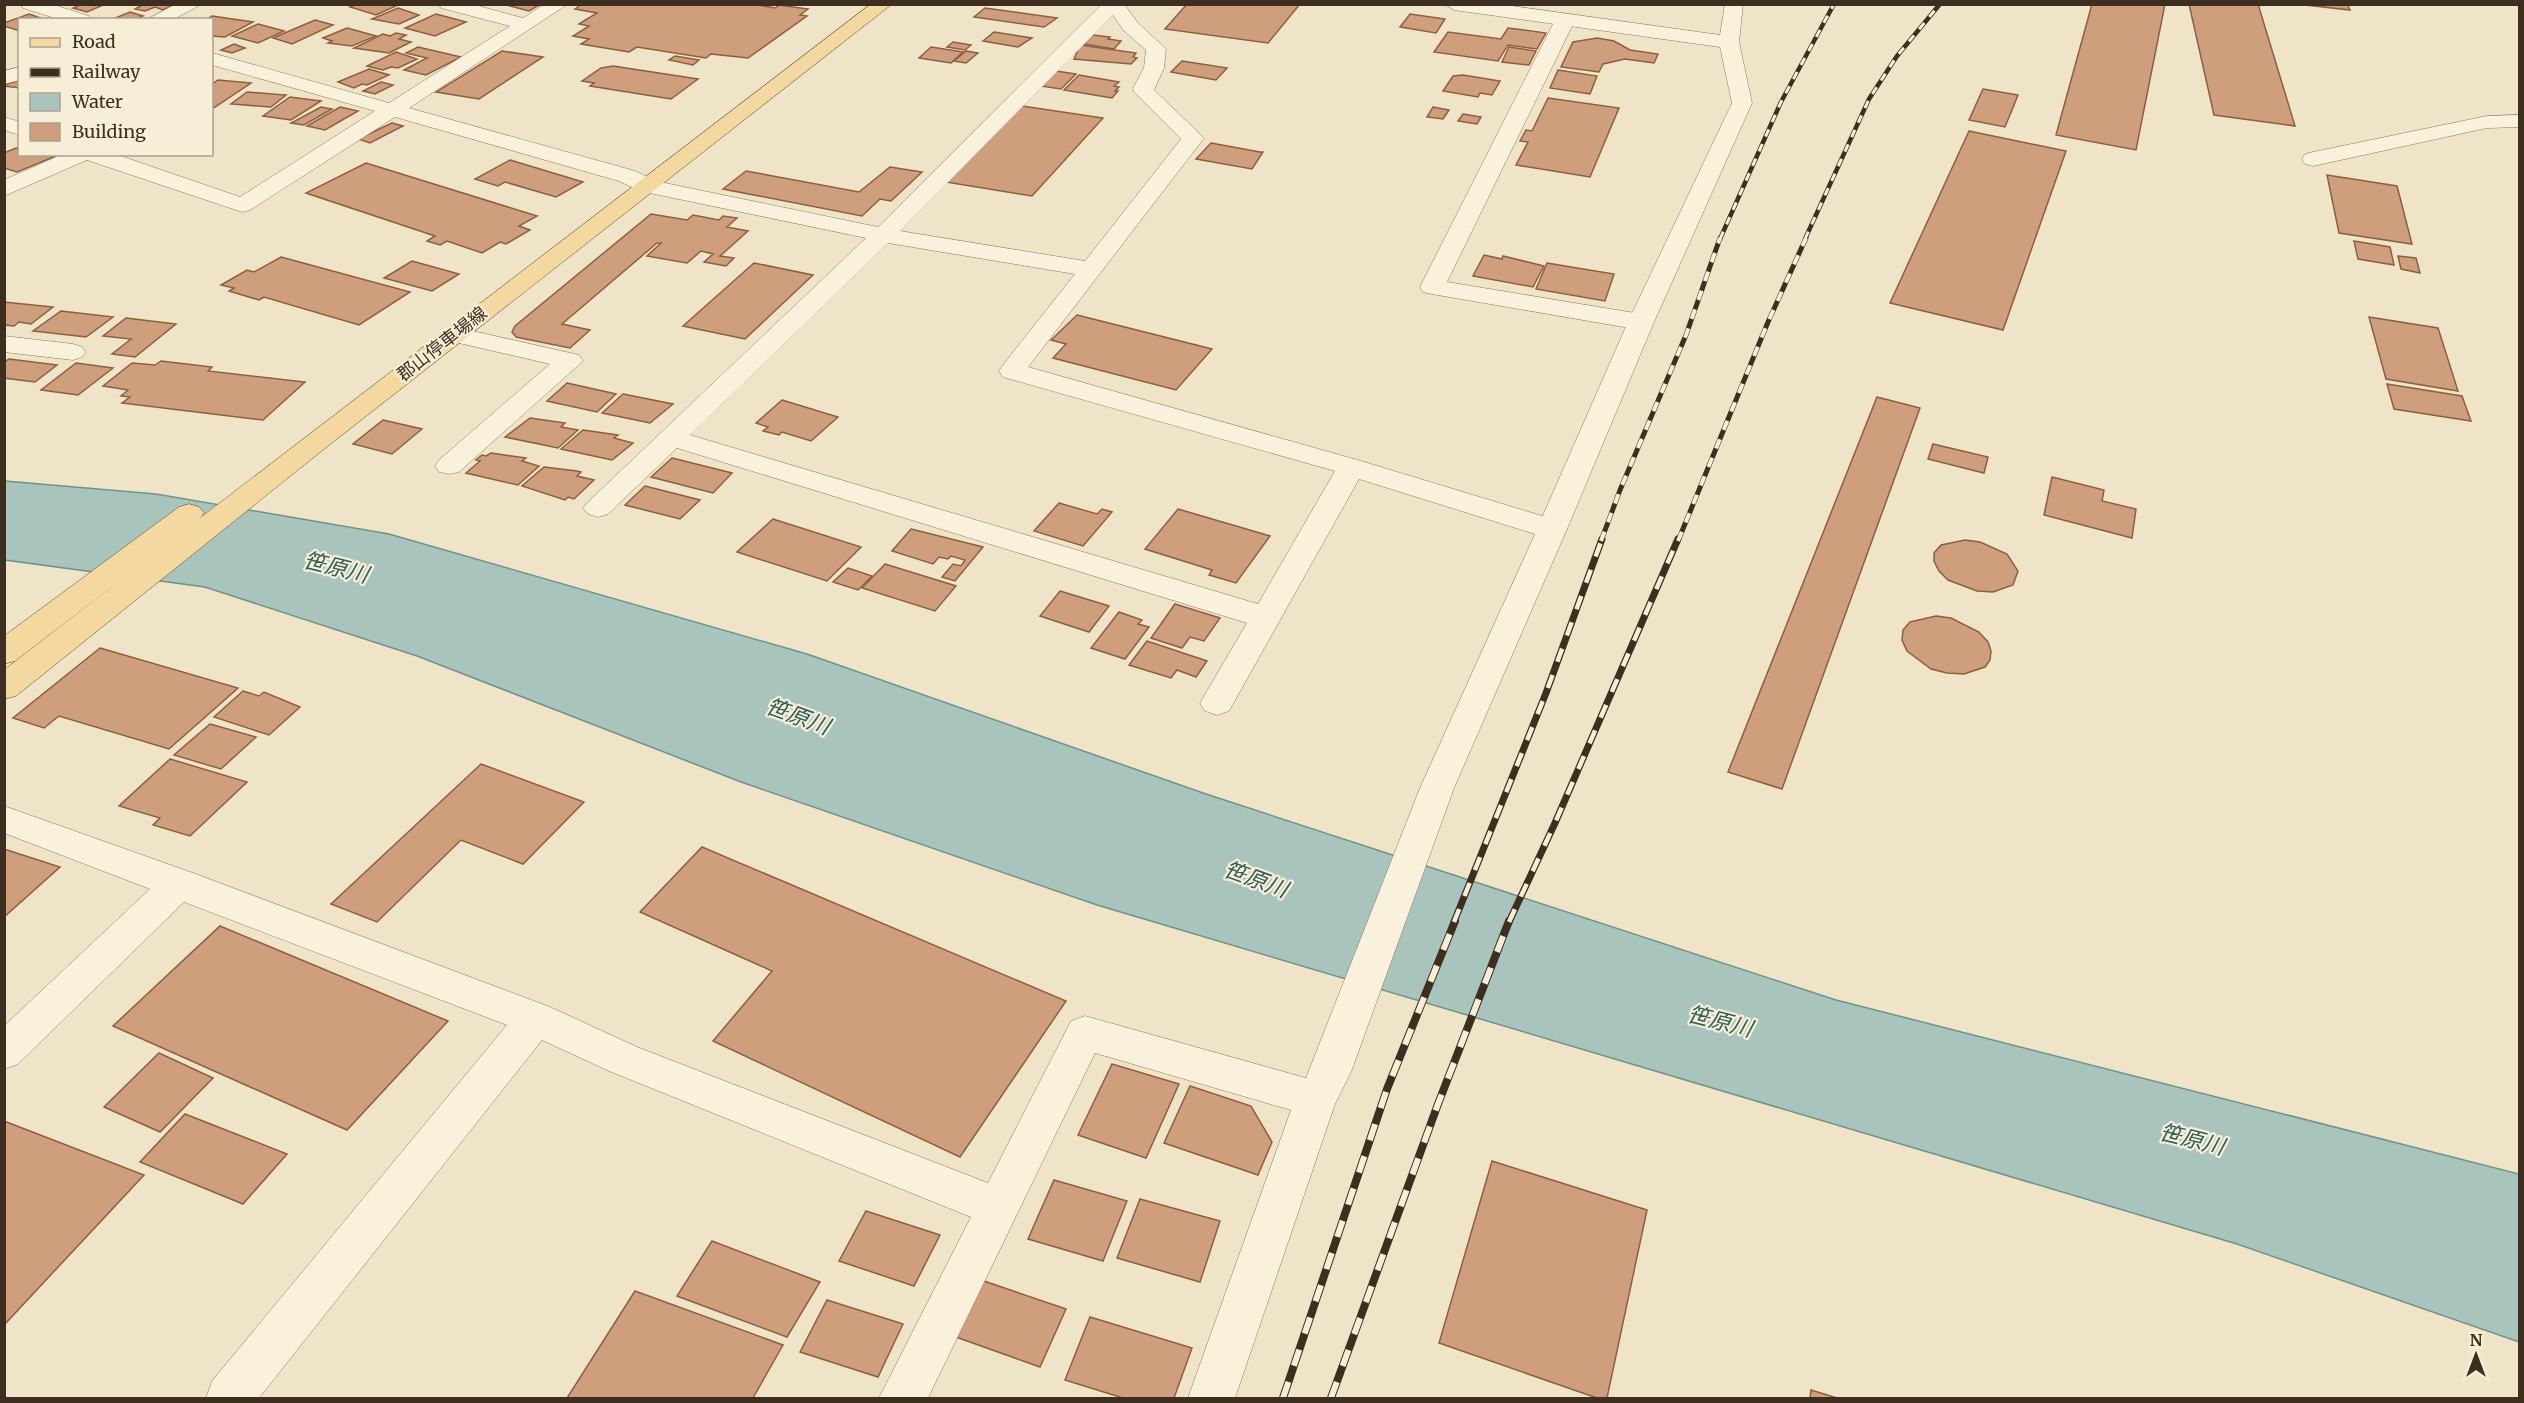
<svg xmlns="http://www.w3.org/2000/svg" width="2524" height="1403" viewBox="0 0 2524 1403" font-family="Merriweather,'Noto Sans JP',serif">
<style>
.water{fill:#a9c4bc;stroke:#6f938a;stroke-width:1.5}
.building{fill:#cf9f7d;stroke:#8d5f41;stroke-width:1.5}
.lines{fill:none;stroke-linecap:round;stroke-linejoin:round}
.minor-casing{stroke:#8d765c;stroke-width:1}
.tertiary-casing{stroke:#8d765c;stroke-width:1}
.primary-casing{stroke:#5b4430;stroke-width:1}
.minor{fill:#faf1dc;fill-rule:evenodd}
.tertiary{fill:#faf1dc;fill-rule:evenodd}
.primary{fill:#f3d9a0;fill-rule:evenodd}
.rail-far3-casing{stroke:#3d2e20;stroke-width:4.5}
.rail-far2-casing{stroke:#3d2e20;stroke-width:5}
.rail-far1-casing{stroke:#3d2e20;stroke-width:7}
.rail-casing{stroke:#3d2e20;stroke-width:8}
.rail-far3{stroke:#f7eed8;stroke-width:3;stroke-dasharray:8;stroke-linecap:butt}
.rail-far2{stroke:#f7eed8;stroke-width:4;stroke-dasharray:10;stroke-linecap:butt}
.rail-far1{stroke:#f7eed8;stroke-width:4.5;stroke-dasharray:14;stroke-linecap:butt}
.rail{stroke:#f7eed8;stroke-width:6;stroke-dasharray:17;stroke-linecap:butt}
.labels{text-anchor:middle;stroke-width:4.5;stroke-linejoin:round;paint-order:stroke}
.far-street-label{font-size:18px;fill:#3d2e20;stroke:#f7eed8}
.water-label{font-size:22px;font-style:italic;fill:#2f5d5a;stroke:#f7eed8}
</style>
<rect width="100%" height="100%" fill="#f0e4c8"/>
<path class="water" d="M5 481 156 494 389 534 807 654 1206 794 1836 1000 2519 1174V1342L2237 1244 1097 905 741 782 417 656 205 587 5 560Z"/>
<g class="building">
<path d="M82 4H94L101 6 87 12 73 8Z"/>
<path d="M176 4 163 10 155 7 145 11 135 9 144 4Z"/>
<path d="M357 4H398V5L376 15 350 7Z"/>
<path d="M514 4H541L529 11 510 6Z"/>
<path d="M582 4H753L775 8 779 5 808 9 800 15 807 16 748 58 711 54 706 58 637 47 629 52 581 44 589 39 573 36 589 26 579 24 597 13 575 9Z"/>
<path d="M1187 4H1300L1268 43 1165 29Z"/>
<path d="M2092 4H2165L2136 150 2056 135Z"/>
<path d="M2189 4H2258L2295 126 2214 115Z"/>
<path d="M2296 4H2347L2350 10Z"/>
<path d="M398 8 419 15 399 24 372 19Z"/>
<path d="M985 8 1057 18 1044 27 974 17Z"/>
<path d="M130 12 143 16 134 20 113 19Z"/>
<path d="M29 14 46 20H20V31L4 26V23Z"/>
<path d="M436 14 466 22 435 36 405 28Z"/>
<path d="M1410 14 1445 19 1436 33 1400 27Z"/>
<path d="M212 16 253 22 225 37 212 36V20H206Z"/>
<path d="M315 20 333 25 292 44 273 38Z"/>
<path d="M258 24 284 31 258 43 232 36Z"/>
<path d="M347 28 376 36 352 46 328 43 332 41 323 38Z"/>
<path d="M1508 28 1546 33 1537 49 1508 45 1498 61 1434 52 1448 32 1501 39Z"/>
<path d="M994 32 1032 38 1018 47 983 41Z"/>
<path d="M396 33 406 35 399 39 411 42 389 53 354 48 383 34 390 36Z"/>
<path d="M1093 35 1110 37 1108 39 1121 41 1114 49 1084 44Z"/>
<path d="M1597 38 1614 41 1630 50 1658 54 1654 63 1625 59 1603 64 1599 72 1561 67 1573 42Z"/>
<path d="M953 42 971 45 965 50 947 47Z"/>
<path d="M234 44 245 48 232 53 221 50Z"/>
<path d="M1080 45 1136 53 1133 57 1137 58 1131 64 1074 59Z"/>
<path d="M418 47 461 57 426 75 404 70 427 58 406 53Z"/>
<path d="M931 47 963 52 951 63 919 58Z"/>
<path d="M1509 47 1536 51 1529 65 1502 62Z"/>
<path d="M502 51 543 57 479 99 436 92Z"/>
<path d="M966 51 978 53 966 63 954 61Z"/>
<path d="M396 52 417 59 398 68 391 67 383 70 367 66Z"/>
<path d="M675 56 699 60 693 65 669 60Z"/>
<path d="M1182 61 1227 68 1216 80 1171 72Z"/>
<path d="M613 66 698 79 671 99 590 86 594 83 582 81 601 68Z"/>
<path d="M369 69 389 75 367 85 362 84 354 88 338 82Z"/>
<path d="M1558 70 1597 76 1590 94 1550 88Z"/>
<path d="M1056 71 1076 74 1061 89 1041 86Z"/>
<path d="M1079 75 1119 82 1114 86 1119 87 1115 91H1118L1112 98 1064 90Z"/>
<path d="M1463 75 1500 81 1492 95 1480 93 1478 97 1443 91 1453 76Z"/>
<path d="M20 80V88L4 86V85Z"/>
<path d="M218 80 251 83 212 109V84Z"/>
<path d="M381 82 393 85 375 94 363 91Z"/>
<path d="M1983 89 2018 95 2005 127 1969 120Z"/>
<path d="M247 92 286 95 271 107 231 104Z"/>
<path d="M290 97 321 101 291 120 263 116Z"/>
<path d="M1548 98 1619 108 1590 177 1516 165 1528 142 1520 141 1526 130 1532 131Z"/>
<path d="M1022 106 1103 118 1032 196 946 182Z"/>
<path d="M321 107 332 109 304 125 291 123Z"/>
<path d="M340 107 358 111 325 130 307 126Z"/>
<path d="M1433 107 1449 110 1443 119 1427 117Z"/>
<path d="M1463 114 1481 117 1477 124 1458 121Z"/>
<path d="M392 123 403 126 370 143 358 139Z"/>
<path d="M1969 131 2066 151 2003 330 1890 303Z"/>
<path d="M1211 143 1260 152H1263L1252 169 1196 159Z"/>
<path d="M16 148 20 149V154L56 156 17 172 4 168V153Z"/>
<path d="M510 160 583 182 556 197 505 182 498 186 475 179Z"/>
<path d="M366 163 537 216 519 226 530 230 506 244 500 242 482 253 447 241 440 245 427 241 435 236 306 193Z"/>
<path d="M890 167 922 172 891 201 880 199 862 216 723 189 746 171 859 192Z"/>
<path d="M2327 175 2397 186 2412 244 2339 233Z"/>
<path d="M651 214 687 220 693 215 719 220 723 216 737 218 727 227 748 231 720 256 734 258 726 266 704 262 713 254 701 251 687 263 647 256 661 243H657L562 324 590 330 570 348 516 337 512 332 515 326Z"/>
<path d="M2354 241 2390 247 2394 265 2358 259Z"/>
<path d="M1484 255 1502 259 1503 256 1544 266 1533 287 1473 276Z"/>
<path d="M2398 256 2416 258 2420 273 2401 269Z"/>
<path d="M281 257 410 292 359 325 264 297 259 300 229 291 234 288 221 285 247 270 254 272Z"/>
<path d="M412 261 459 274 432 291 384 278Z"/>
<path d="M754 263 813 275 745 339 683 326Z"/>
<path d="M1547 263 1614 274 1605 301 1536 289Z"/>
<path d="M4 302 53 307 31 324 19 322 14 326 4 325Z"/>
<path d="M61 311 113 317 86 337 33 331Z"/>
<path d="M1077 315 1212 349 1176 390 1053 358 1066 344 1051 340Z"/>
<path d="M2369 317 2438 328 2458 391 2386 379Z"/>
<path d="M126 318 176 324 135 357 112 354 131 339 103 336Z"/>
<path d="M9 359 57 365 35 382 4 378V362Z"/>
<path d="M161 361 212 367 208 371 305 382 263 420 122 403 130 397 121 396 128 390 103 386 132 363 155 365Z"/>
<path d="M76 363 113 368 78 395 41 390Z"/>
<path d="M567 383 616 394 597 412 547 401Z"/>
<path d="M2387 384 2462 396 2471 421 2394 409Z"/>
<path d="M623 394 673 404 650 423 602 413Z"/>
<path d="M1877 397 1920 408 1782 789 1728 772Z"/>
<path d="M782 400 838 417 811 441 782 432 779 435 763 431 768 427 756 423Z"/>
<path d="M530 418 565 423 561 427 578 430 558 448 505 437Z"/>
<path d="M383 420 422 429 392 454 353 444Z"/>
<path d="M583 430 618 435 614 438 633 443 612 460 561 449Z"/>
<path d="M1933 444 1988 457 1984 473 1928 459Z"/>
<path d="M491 453 526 458 522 461 539 466 518 485 466 473 480 461 476 460 482 455 486 456Z"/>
<path d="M672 458 732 473 713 493 651 477Z"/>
<path d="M544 467 577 471 581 472 577 476 594 480 574 499 568 497 565 500 522 486Z"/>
<path d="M2052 477 2104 490 2102 501 2136 509 2132 538 2044 515Z"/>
<path d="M645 486 700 500 680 519 625 505Z"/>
<path d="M1059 503 1097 514 1102 509 1112 512 1083 546 1034 531Z"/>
<path d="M1178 509 1270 536 1236 583 1209 575 1212 570 1145 549Z"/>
<path d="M773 519 861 547 827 581 737 552Z"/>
<path d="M911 529 983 547 955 581 942 577 953 564 961 566 965 560 951 556 948 559 939 557 933 564 892 551Z"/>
<path d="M1965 540 1980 542 2007 554 2018 571 2013 585 1993 592 1977 591 1948 580 1939 571 1934 561V553L1941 545Z"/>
<path d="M885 564 956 586 935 611 862 588Z"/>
<path d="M848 568 872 576 858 590 833 582Z"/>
<path d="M1060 591 1109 606 1089 632 1040 616Z"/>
<path d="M1175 604 1220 618 1204 641 1190 637 1182 648 1151 638Z"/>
<path d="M1119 612 1142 620 1138 624 1149 627 1125 659 1091 648Z"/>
<path d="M1936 616 1951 618 1979 632 1988 642 1991 651 1990 660 1985 667 1964 674 1947 673 1931 669 1907 651 1902 640 1903 630 1910 622Z"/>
<path d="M1147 641 1207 661 1196 677 1177 670 1171 678 1129 665Z"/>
<path d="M100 648 238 688 169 749 59 716 44 728 13 718Z"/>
<path d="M243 691 259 696 264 692 300 707 269 735 214 717Z"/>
<path d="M210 724 256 737 221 769 174 755Z"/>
<path d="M170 759 247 782 190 836 153 825 160 818 119 806Z"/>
<path d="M481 764 584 802 523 864 461 840 377 922 331 904Z"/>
<path d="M702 847 1066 1001 960 1157 713 1041 772 971 640 912Z"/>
<path d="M4 849 60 867 4 917Z"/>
<path d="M220 926 448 1021 347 1130 113 1026Z"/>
<path d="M159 1053 213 1078 160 1132 104 1107Z"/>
<path d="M1112 1064 1179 1084 1146 1158 1078 1135Z"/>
<path d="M1190 1086 1251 1106 1272 1142 1258 1175 1164 1143Z"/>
<path d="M185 1114 287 1154 243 1204 140 1162Z"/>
<path d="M4 1121 144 1175 4 1325Z"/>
<path d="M1492 1161 1647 1210 1607 1398H1597L1439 1343Z"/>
<path d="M1054 1180 1127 1201 1103 1261 1028 1239Z"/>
<path d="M1140 1199 1220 1221 1200 1282 1117 1258Z"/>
<path d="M866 1211 940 1235 914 1286 839 1261Z"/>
<path d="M712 1241 820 1282 787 1337 677 1296Z"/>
<path d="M984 1281 1066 1309 1040 1367 956 1337Z"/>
<path d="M635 1291 783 1345 753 1398H567Z"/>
<path d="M827 1300 903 1324 878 1377 800 1352Z"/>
<path d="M1090 1317 1192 1348 1174 1398H1123L1065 1380Z"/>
<path d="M1811 1390 1837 1398H1810Z"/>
</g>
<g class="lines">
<defs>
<g id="minor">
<path d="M21 4H51L89 16 91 20H61L23 8Z"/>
<path d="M176 4H202L172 20H146Z"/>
<path d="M439 4H471L523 18 545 4H568L409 108 635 171 655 181 878 227 1102 4H1124L1138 23 1166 49 1164 68 1154 90 1204 138 1028 367 1361 461 1562 522 1567 529 1454 788 1351 1072 1335 1104 1235 1398H1188L1291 1110 1095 1053 928 1398H879L971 1217 609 1071 542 1040 259 1398H206L212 1381 507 1025 184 902 18 1064 4 1069V1026L150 889 4 833V806L193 873 550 1007 637 1047 988 1183 1071 1021 1085 1016 1306 1078 1420 788 1535 534 1359 479 1229 711 1217 715 1205 711 1200 703 1247 623 677 448 608 514 598 517 588 514 583 508 588 502 866 238 640 191 619 181 395 117 250 210 242 212 87 160 4 196V180L63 154H115L240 197 375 111 212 65V53L389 103 510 26 441 8ZM1113 15 1124 31 1146 50 1144 68 1133 88 1134 92 1181 139 1085 261 900 231ZM888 243 1075 274 1003 365 999 371 1003 377 1335 471 1258 604 690 435Z"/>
<path d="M1565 14 1575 20 1447 282 1641 314 1650 317 1654 322 1650 327 1641 330 1432 294 1423 292 1420 287 1555 20Z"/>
<path d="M20 67V80L4 84V71Z"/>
<path d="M2520 115V127L2487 128 2313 166 2305 164 2302 159 2305 154 2313 152 2487 116Z"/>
<path d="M4 117 20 122V135L4 130Z"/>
<path d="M455 327 579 355 583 361 459 472 449 474 439 472 435 466 439 460 550 364 446 340 442 335 446 330Z"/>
<path d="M4 336 73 344 82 347 86 352 82 357 73 360 4 352Z"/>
</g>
<path id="tertiary" d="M1445 4H1498L1720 35 1725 4H1743L1739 42 1752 103 1654 322 1567 529 1562 536 1552 538 1542 536 1537 529 1628 322 1732 103 1720 47 1454 10Z"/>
<path id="primary" d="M871 4H892L319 453 16 696 4 699V670L144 562 15 661 4 664V636L179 507 189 504 199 507 204 513 200 518Z"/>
</defs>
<use href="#minor" class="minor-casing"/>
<use href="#tertiary" class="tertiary-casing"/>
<use href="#primary" class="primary-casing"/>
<use href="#minor" class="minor"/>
<use href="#tertiary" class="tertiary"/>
<use href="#primary" class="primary"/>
<defs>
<g id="rail-far3">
<path d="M1720 239 1781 102 1834 4"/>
<path d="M1805 239 1869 99 1897 56 1940 4"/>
</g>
<g id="rail-far2">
<path d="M1601 541 1620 490 1686 335 1720 238"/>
<path d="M1678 541 1768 322 1806 238"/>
</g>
<g id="rail-far1">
<path d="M1454 922 1546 693 1602 539"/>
<path d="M1509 922 1555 823 1678 539"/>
</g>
<g id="rail">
<path d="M1283 1398 1387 1089 1455 921"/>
<path d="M1331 1398 1438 1104 1509 921"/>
</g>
</defs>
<use href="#rail-far3" class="rail-far3-casing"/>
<use href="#rail-far2" class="rail-far2-casing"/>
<use href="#rail-far1" class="rail-far1-casing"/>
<use href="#rail" class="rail-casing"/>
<use href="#rail-far3" class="rail-far3"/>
<use href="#rail-far2" class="rail-far2"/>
<use href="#rail-far1" class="rail-far1"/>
<use href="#rail" class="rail"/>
</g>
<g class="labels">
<g class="far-street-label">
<text transform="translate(442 344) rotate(-38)" y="6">郡山停車場線</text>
</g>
<g class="water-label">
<text transform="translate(336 567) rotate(14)" y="8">笹原川</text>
<text transform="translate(798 716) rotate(20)" y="8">笹原川</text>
<text transform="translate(1256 879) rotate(20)" y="8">笹原川</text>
<text transform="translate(1720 1021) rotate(14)" y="8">笹原川</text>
<text transform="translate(2192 1139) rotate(14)" y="8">笹原川</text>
</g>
</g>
<rect width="2524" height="1403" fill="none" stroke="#3d2e20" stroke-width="12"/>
<rect x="18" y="18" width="195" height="138" fill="#f7eed8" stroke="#ada18e" stroke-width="1.5"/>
<rect x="30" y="38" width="30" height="9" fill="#f3d9a0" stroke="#ada18e" stroke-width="1.5"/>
<text x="72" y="48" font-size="18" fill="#3d2e20">Road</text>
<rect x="30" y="68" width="30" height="9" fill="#3d2e20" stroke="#ada18e" stroke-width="1.5"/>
<text x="72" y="78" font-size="18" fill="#3d2e20">Railway</text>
<rect x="30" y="93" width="30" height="18" fill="#a9c4bc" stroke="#ada18e" stroke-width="1.5"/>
<text x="72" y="108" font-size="18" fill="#3d2e20">Water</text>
<rect x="30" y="123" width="30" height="18" fill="#cf9f7d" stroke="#ada18e" stroke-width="1.5"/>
<text x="72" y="138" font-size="18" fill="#3d2e20">Building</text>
<g transform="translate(2476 1355)" stroke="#f7eed8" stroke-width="4.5" paint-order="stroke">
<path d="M0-4.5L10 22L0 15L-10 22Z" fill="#3d2e20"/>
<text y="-9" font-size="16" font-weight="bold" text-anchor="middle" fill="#3d2e20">N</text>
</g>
</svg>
